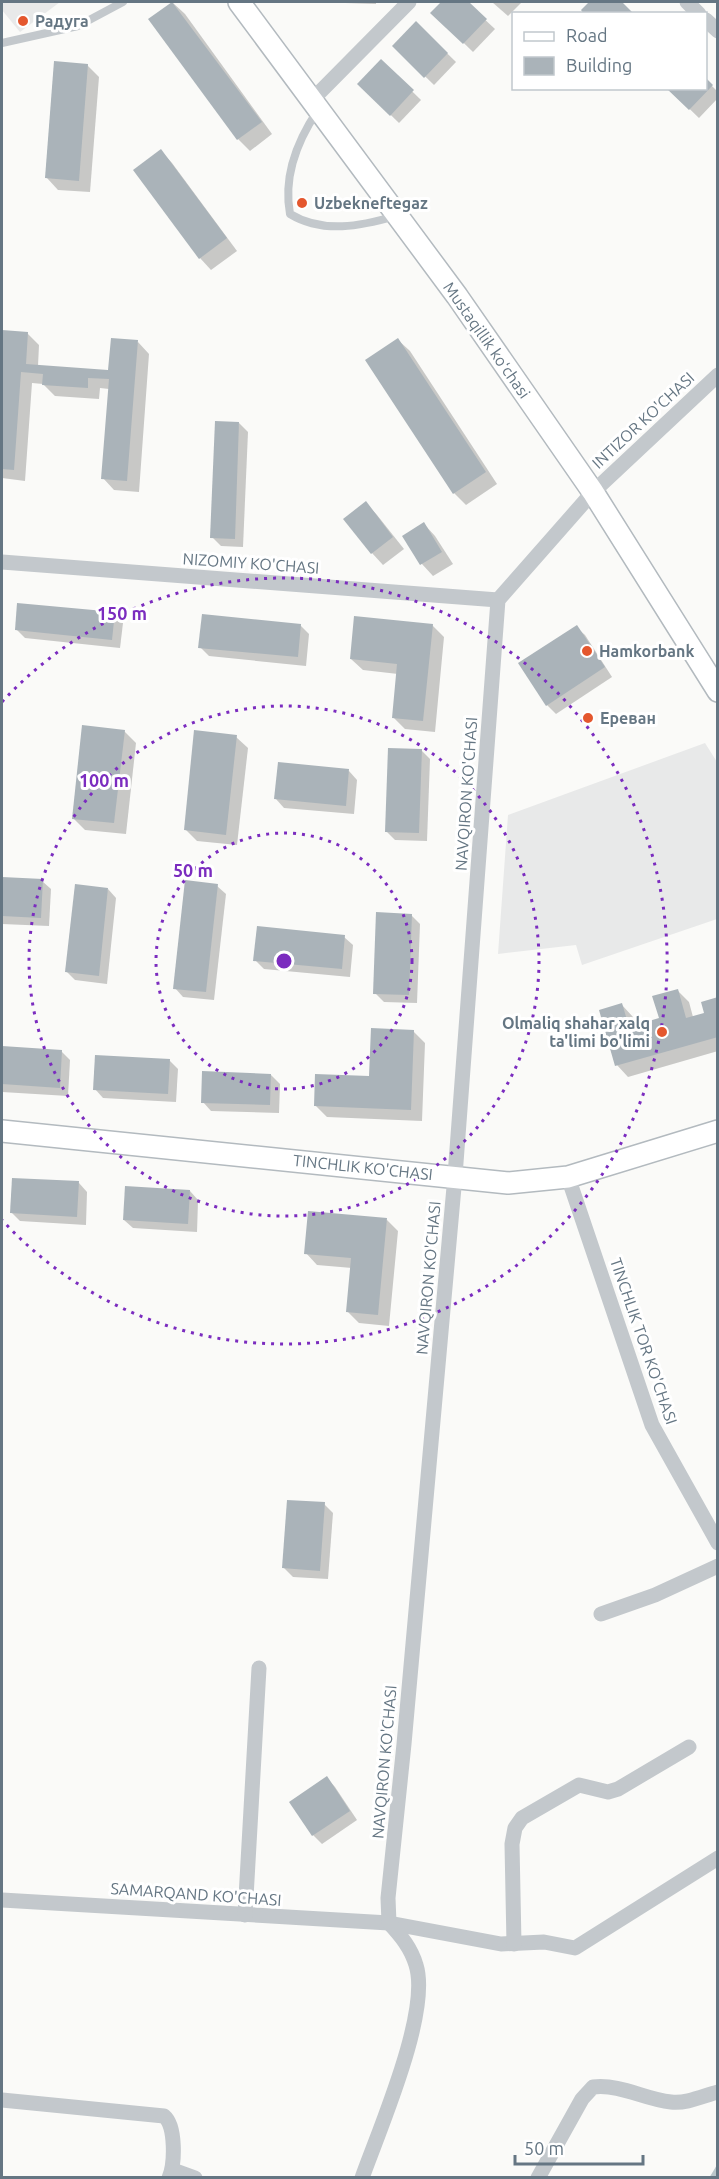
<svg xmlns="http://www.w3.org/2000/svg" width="719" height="2179" viewBox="0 0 719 2179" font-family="Ubuntu,sans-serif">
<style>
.built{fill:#e8e9e9}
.shadow{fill:#0003}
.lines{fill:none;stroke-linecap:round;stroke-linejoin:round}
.stream{stroke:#bbc7cb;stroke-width:5}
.building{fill:#aab3b9}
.secondary-casing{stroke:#b3babf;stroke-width:24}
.lane{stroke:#c3c8cc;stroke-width:8}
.street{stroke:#c3c8cc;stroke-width:15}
.secondary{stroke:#fff;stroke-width:21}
.ring{fill:none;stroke:#7b2cbf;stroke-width:3;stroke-dasharray:3 6}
.poi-dot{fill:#e4572e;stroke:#fff;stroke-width:2}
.labels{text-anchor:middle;stroke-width:6;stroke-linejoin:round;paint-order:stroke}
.poi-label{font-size:16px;font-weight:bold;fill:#657683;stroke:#fff;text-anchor:start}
.street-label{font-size:16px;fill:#657683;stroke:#fff}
.centre{fill:#7b2cbf;stroke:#fff;stroke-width:3}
.ring-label{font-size:18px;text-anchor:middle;font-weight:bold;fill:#7b2cbf;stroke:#fff;stroke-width:6;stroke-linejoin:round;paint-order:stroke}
</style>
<rect width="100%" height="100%" fill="#fafaf8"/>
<g class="built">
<path d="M2 2H60L20 32 2 10Z"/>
<path d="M705 743 717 762V919L582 965 576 945 498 954 508 815Z"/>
</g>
<g class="shadow">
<path d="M343 2H376V4L345 3Z"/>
<path d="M443 2H466L495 29 473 52 433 13Z"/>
<path d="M492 2H522L508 16Z"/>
<path d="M173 3 185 14 272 134 250 151 238 139 150 20Z"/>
<path d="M416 23 456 62 434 85 394 46Z"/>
<path d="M381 61 421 100 399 123 359 84Z"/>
<path d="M87 65 99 77 90 192 58 190 47 178Z"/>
<path d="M706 80 718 92V98L699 118 668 88H706Z"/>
<path d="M161 151 172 163 237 251 211 270 200 258Z"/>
<path d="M2 331 27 333 39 345 38 366 109 372 138 342 149 354 139 492 114 490 103 478 109 389 100 388 99 399 55 396 43 384 32 383 25 481 2 478Z"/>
<path d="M398 340 410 351 497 484 466 505 454 493Z"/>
<path d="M239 423 248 432 243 547 221 546 212 537Z"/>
<path d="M366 503 377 515 404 549 383 565 372 553Z"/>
<path d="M424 524 435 536 453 564 433 576 422 564 404 536Z"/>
<path d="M114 614 123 623 120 648 25 638 16 629Z"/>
<path d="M300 625 309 634 306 666 209 656 200 647Z"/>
<path d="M432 625 444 637 435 732 405 729 393 717 398 674 363 670 351 659Z"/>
<path d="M576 627 585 635 612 677 556 714 547 705Z"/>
<path d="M124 731 136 743 126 834 85 830 73 818Z"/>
<path d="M236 737 248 748 237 845 197 841 185 829Z"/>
<path d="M421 750 430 759 427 841 395 840 386 831Z"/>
<path d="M349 771 357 780 354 814 284 808 276 799Z"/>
<path d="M2 878 42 881 51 889 49 926 2 924Z"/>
<path d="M217 886 226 894 214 1000 183 997 175 988Z"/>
<path d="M108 889 116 898 107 984 75 980 66 971Z"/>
<path d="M411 915 420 924 417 1003 384 1002 375 993Z"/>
<path d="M344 937 353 945 350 977 264 969 255 960Z"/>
<path d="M677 990 689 1002 693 1017 706 1014 718 999V1051L628 1077 617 1065 622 1005 633 1017 636 1026 660 1019Z"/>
<path d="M413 1031 425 1043 422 1121 327 1117 315 1105 370 1078Z"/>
<path d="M2 1048 61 1051 70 1060 68 1096 2 1092Z"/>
<path d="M169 1060 178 1069 176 1102 103 1098 95 1089Z"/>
<path d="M271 1075 280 1084 279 1113 211 1111 203 1102Z"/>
<path d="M79 1183 87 1192 86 1225 20 1221 12 1213Z"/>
<path d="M190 1191 198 1200 197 1232 133 1228 124 1220Z"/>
<path d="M387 1220 398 1231 389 1326 359 1323 348 1312 352 1268 317 1265 306 1253Z"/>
<path d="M324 1504 333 1513 328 1579 293 1577 284 1568Z"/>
<path d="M327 1778 335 1787 357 1820 322 1844 313 1835Z"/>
</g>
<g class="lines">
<path class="stream" d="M712 2178 718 2168"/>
</g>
<g class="building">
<path d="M172 2 262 122 237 140 148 19Z"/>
<path d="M441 2H469L487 19 463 44 430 13Z"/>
<path d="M589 2H622L634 14H584L581 10Z"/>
<path d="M416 21 448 53 424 78 392 46Z"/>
<path d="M381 59 414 90 390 116 357 84Z"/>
<path d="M54 61 88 64 79 181 45 178Z"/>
<path d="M706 78 713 85 689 110 666 88H706Z"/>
<path d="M161 149 227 238 199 259 133 170Z"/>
<path d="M2 330 28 332 26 364 108 370 111 338 138 340 127 481 101 479 109 379 88 378V388L42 385 43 374 21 372 14 470 2 469Z"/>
<path d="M398 338 486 472 453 494 365 360Z"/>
<path d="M215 421 239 422 235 539 210 538Z"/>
<path d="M366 501 393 537 371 554 343 519Z"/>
<path d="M424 522 442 552 420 565 402 536Z"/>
<path d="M17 603 115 612 112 640 15 630Z"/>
<path d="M202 614 301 624 298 657 198 648Z"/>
<path d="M354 616 433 624 423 721 392 718 397 664 350 659Z"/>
<path d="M577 625 605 667 546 706 518 663Z"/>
<path d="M82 725 125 730 114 823 72 819Z"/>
<path d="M194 730 237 735 226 835 184 830Z"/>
<path d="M388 748 422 749 419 833 385 832Z"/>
<path d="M278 762 349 769 346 806 274 799Z"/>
<path d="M2 877 43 879 41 918 2 916Z"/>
<path d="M185 880 218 884 206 992 173 989Z"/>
<path d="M75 884 108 888 99 976 65 972Z"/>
<path d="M376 912 412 914 409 995 373 994Z"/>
<path d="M257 926 345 935 342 969 253 961Z"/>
<path d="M678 989 686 1018 704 1013 701 1002 718 997V1037L615 1066 599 1010 622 1003 629 1027 659 1018 652 996Z"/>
<path d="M371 1028 414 1030 411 1110 314 1106 315 1074 369 1076Z"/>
<path d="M2 1046 62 1050 60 1088 2 1084Z"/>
<path d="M95 1055 170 1059 168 1094 93 1090Z"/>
<path d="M202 1071 271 1074 270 1105 201 1103Z"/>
<path d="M12 1178 79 1181 77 1217 10 1213Z"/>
<path d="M125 1186 190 1190 188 1224 123 1220Z"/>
<path d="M308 1211 387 1218 378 1315 346 1312 351 1258 304 1254Z"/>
<path d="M287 1500 325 1502 320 1571 282 1568Z"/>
<path d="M327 1776 350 1811 312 1836 289 1802Z"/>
</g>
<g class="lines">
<defs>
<g id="secondary">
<path d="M239 2 457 296 593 492 718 691"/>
<path d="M2 1131 508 1183 568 1177 718 1131"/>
</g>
</defs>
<use href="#secondary" class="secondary-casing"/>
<g class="lane">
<path d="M2 43 78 26 123 2"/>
<path d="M318 110C297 141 283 176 290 214 323 234 361 226 396 216"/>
</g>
<g class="street">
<path d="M687 2 699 14"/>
<path d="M706 20 718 31"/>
<path d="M312 100 409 2"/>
<path d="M2 562 498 600"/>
<path d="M568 1177 652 1425 718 1543"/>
<path d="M601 1614 655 1595 718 1566"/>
<path d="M2 1900 389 1923 501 1944 544 1942 575 1948 718 1858"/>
<path d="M245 1915 259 1668"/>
<path d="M389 1923 388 1898 404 1744 455 1176 498 600 593 492 718 375"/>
<path d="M514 1944 512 1844 515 1828 522 1818 579 1785 608 1792 618 1789 689 1747"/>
<path d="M2 2100 164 2116C176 2126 175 2164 169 2178"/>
<path d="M173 2170 195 2178"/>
<path d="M362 2178C379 2130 431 2012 416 1965 411 1948 401 1936 389 1923"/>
<path d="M538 2178 582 2099 593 2087C622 2084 643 2099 671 2102 686 2104 703 2096 718 2092"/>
</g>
<use href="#secondary" class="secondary"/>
</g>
<g class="ring">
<circle cx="284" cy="961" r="128"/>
<circle cx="284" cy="961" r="255"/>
<path d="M2 702A383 383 0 1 1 2 1220"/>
</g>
<g class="poi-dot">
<circle cx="23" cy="21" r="6"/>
<circle cx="302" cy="203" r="6"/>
<circle cx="587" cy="651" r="6"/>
<circle cx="588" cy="718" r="6"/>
<circle cx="662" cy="1032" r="6"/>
</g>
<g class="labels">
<g class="poi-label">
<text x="35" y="27">Радуга</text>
<text x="314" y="209">Uzbekneftegaz</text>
<text x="599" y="657">Hamkorbank</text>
<text x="600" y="724">Ереван</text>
<text x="650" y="1029" text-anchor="end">Olmaliq shahar xalq<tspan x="650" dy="18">ta'limi bo'limi</tspan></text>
</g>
<g class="street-label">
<text transform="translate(487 340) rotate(55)" y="6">Mustaqillik koʻchasi</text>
<text transform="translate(643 420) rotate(-43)" y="6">INTIZOR KO'CHASI</text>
<text transform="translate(251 563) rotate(4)" y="6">NIZOMIY KO'CHASI</text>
<text transform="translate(466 794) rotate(-86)" y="6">NAVQIRON KO'CHASI</text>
<text transform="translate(363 1167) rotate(6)" y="6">TINCHLIK KO'CHASI</text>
<text transform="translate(428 1278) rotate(-85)" y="6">NAVQIRON KO'CHASI</text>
<text transform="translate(644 1341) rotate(71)" y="6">TINCHLIK TOR KO'CHASI</text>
<text transform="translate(384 1762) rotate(-85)" y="6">NAVQIRON KO'CHASI</text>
<text transform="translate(196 1894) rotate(4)" y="6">SAMARQAND KO'CHASI</text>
</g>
</g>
<circle cx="284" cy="961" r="9" class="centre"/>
<g class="ring-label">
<text x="122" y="620">150 m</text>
<text x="104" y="787">100 m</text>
<text x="193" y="877">50 m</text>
</g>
<rect width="719" height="2179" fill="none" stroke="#657683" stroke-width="6"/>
<rect x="512" y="12" width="195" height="78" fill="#ffffff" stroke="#c1c8cd" stroke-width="1.5"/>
<rect x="524" y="32" width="30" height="9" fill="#ffffff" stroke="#c1c8cd" stroke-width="1.5"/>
<text x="566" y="42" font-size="18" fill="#657683">Road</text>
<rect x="524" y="57" width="30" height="18" fill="#aab3b9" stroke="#c1c8cd" stroke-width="1.5"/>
<text x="566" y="72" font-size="18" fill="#657683">Building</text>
<path d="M515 2155v9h128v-9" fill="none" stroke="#657683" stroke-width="3"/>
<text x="524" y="2155" font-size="18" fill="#657683" stroke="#ffffff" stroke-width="4.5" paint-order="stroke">50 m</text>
</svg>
